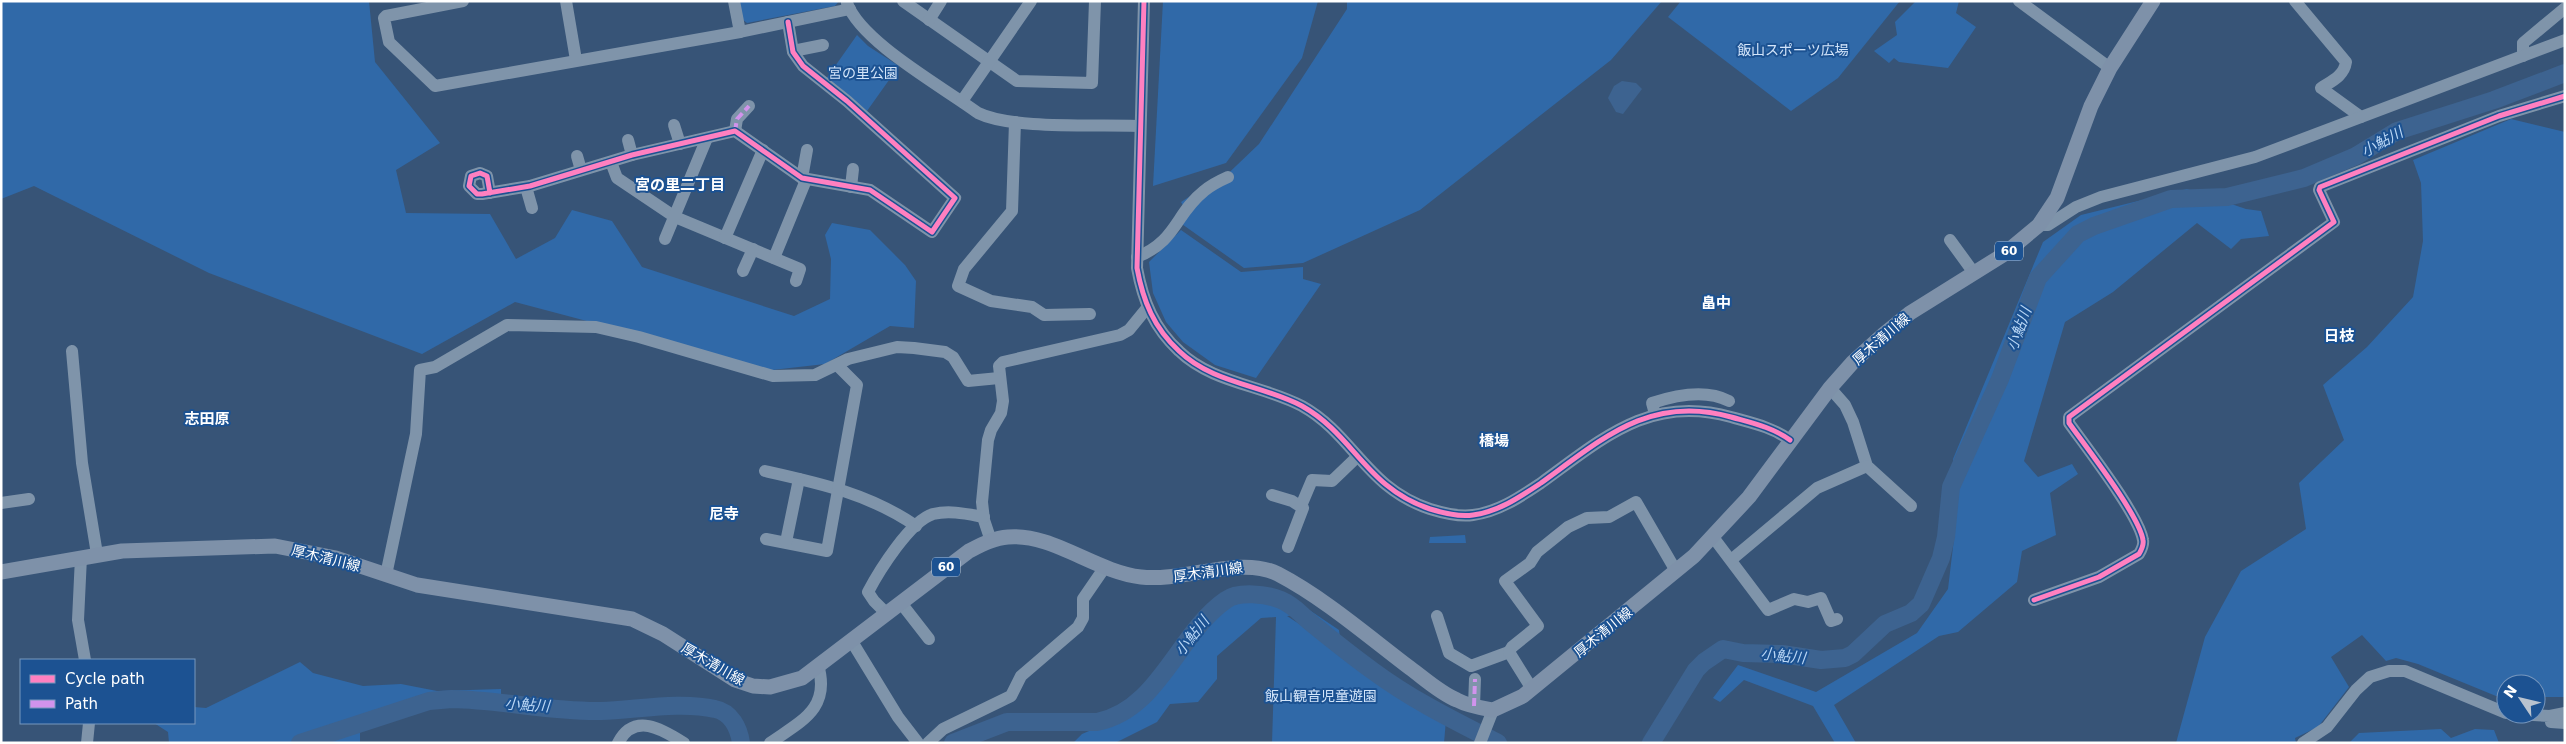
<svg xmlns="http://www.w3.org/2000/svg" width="2566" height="744" viewBox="0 0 2566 744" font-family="'DejaVu Sans','Noto Sans JP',sans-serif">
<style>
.green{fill:#3069a8;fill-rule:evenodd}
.water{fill:#3d6390}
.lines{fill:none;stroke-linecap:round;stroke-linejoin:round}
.river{stroke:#3d6390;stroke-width:18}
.minor{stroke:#7f94aa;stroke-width:12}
.major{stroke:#7e91a9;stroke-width:15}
.quiet{stroke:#d193ec;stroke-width:4;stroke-dasharray:8 4;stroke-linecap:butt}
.cycleway-casing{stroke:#1c5292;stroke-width:8}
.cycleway{stroke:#ff80c0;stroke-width:5}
.labels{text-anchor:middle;stroke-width:4;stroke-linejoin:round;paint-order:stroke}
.shield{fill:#1c5292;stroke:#bbcbde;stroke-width:1}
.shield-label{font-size:12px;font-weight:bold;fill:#fff}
.park-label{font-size:14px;fill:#d3e5fa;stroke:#1c5292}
.street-label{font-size:14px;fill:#fff;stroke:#1c5292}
.water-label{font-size:15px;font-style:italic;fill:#b9d6f5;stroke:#1c5292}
.neighbourhood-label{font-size:15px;font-weight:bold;fill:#fff;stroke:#1c5292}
</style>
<rect width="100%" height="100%" fill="#375477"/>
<g class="green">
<path d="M1 1H369L375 62 440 143 396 170 406 213 490 214 516 259 555 238 572 210 612 221 642 267 794 316 830 299 831 259 825 235 832 223 870 230 905 265 916 281 914 328 890 326 825 364 772 370 515 302 422 354 209 273 34 186 1 199Z"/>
<path d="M739 1H839L835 6 747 23 742 19Z"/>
<path d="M1163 1H1318L1302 58 1226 163 1153 186Z"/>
<path d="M1347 1H1662L1611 60 1420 210 1303 263 1244 268 1179 222 1187 213 1181 202 1198 191 1214 187 1259 144 1347 9Z"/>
<path d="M1681 1H1900L1838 78 1791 111 1668 17Z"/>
<path d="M1916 1H1959L1956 13 1976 27 1948 68 1899 62 1894 58 1889 63 1874 51 1897 35 1895 22Z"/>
<path d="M857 35 868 46 899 66 867 111 826 79Z"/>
<path d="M2511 119 2565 132V697H2536V684H2506V696H2496L2418 664 2396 658 2386 661 2362 635 2331 657 2349 687 2318 727 2295 738 2296 743H2176L2205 637 2241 571 2306 529 2299 483 2344 440 2323 385 2367 347 2413 297 2423 241 2421 183 2413 160Z"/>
<path d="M2187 189 2246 209 2261 211 2269 236 2241 239 2231 249 2197 223 2113 292 2065 322 2024 461 2038 477 2072 464 2078 474 2050 493 2056 535 2022 551 2017 582 1958 632 1939 636 1834 705 1856 743H1835L1813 706 1744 680 1720 702 1713 698 1738 665 1816 692 1917 633 1948 589 1955 530 1953 459 2043 242 2081 215Z"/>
<path d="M1181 230 1241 272 1303 267V279L1321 284 1256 378 1215 365 1183 342 1166 322 1153 293 1149 262Z"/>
<path d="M1465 535 1466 543H1429L1430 537Z"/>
<path d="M1252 588 1281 591 1339 630 1342 652 1446 720 1444 743H1272L1276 617 1261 618 1217 656V679L1198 702 1170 704 1157 722 1115 743H1073L1082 734 1129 714 1187 642ZM1301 615 1308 629H1307L1287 616Z"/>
<path d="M300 662 313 673 363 686 401 684 437 691 501 689V708H469L457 700 353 720 360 729V743H169L168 732 154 723H194V707L206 708Z"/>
<path d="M2441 729 2451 738 2475 729 2494 730 2499 743H2349L2359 733Z"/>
</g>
<path class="water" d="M1622 81 1636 83 1642 89 1623 114 1616 112 1608 98 1614 86Z"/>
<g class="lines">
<g class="river">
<path d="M300 743 429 701 452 699C502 700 551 712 601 711 636 710 680 701 715 709 731 712 739 728 741 743"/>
<path d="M953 743 1007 722H1097C1159 710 1178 633 1226 600 1238 591 1267 594 1281 600 1295 606 1299 613 1310 622 1331 639 1352 656 1373 671 1412 700 1455 721 1498 743"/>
<path d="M1651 743 1696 670 1704 662 1723 649 1743 653 1782 654 1821 660 1845 658 1853 654 1885 624 1911 613 1921 604 1941 558 1946 537 1951 487 2000 379 2038 278 2078 234 2094 226 2171 199 2227 197 2304 178 2356 156 2397 131 2494 100 2565 73"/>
</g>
<g class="minor">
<path d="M463 1 386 16 384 18 389 42 435 86 740 32 850 9"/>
<path d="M566 1 576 60"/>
<path d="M734 1 740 32"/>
<path d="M903 1 1017 81 1092 83 1095 1"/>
<path d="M1144 1 1137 268C1143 301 1154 328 1179 351 1212 383 1262 385 1302 406 1354 435 1366 488 1430 509 1443 513 1460 517 1473 515 1498 512 1520 497 1541 483 1602 439 1650 394 1731 417 1752 423 1772 427 1790 440"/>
<path d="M2019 1 2110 68"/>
<path d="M2295 1 2346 62C2344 76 2332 81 2321 88L2361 117"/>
<path d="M847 3C861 42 943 87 978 113 1013 130 1099 124 1140 126"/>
<path d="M929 20 941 1"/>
<path d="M793 51 823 45"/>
<path d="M2523 56V43L2565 8"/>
<path d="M962 101 1031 1"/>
<path d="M1015 122 1012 211 964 269 958 286 991 301 1032 307 1044 315 1090 314"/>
<path d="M674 125 680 144"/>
<path d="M735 131 737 119 749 106"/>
<path d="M628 140 632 155"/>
<path d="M577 156 581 170"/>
<path d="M611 162 617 178 675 217 800 269 796 281"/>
<path d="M802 178 807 150"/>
<path d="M526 187 532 208"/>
<path d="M851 187 853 169"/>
<path d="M490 193 487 176 480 173 471 176 469 186 477 194H482L530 186 632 155 735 131 802 178 870 190 932 232 955 198 847 101 803 66 793 52 788 22"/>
<path d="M2039 225H2048L2076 207 2101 197 2255 157 2565 40"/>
<path d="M725 238 763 150"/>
<path d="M665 239 707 138"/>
<path d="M1950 240 1974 273"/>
<path d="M1137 257C1177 241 1175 214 1204 191 1211 185 1219 181 1228 177"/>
<path d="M774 258 806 180"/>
<path d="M743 271 753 249"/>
<path d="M72 351 82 463 97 554"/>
<path d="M1830 388 1845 405 1853 422 1867 466 1911 506"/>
<path d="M1655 414 1652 403C1676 395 1706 389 1729 401"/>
<path d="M765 471C819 483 870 494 916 526"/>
<path d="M1272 495 1292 501 1303 508 1288 547"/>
<path d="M1 503 29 499"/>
<path d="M1301 506 1312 480 1332 481 1357 457"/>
<path d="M1713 537 1768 610 1794 599 1808 602 1821 598 1831 621 1837 619"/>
<path d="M766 539 827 551 857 385 837 365"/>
<path d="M991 541 984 520 982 502 988 440 991 430 1001 413 1003 401 999 366 1003 362 1120 335 1129 330 1147 308"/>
<path d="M786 542 799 479"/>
<path d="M81 557 78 620 85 660"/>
<path d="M1731 560 1817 488 1867 466"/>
<path d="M386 575 416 434 420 370 435 367 507 325 596 327 639 337 773 376 815 375 848 359 897 347 914 348 945 352 953 357 968 381 999 378"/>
<path d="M2034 600 2099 577 2139 554C2142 549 2144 545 2143 540 2139 515 2086 447 2069 423V417L2334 222 2319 190 2320 187 2499 116 2565 96"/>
<path d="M901 603 929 639"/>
<path d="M886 613 874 601 868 592C879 571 910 521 933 514 950 510 967 514 984 517"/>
<path d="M1437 616 1449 653 1471 666 1509 652 1532 689"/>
<path d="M851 640 898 717 918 743"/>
<path d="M1509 652 1512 647 1538 626 1505 581 1530 563 1537 552 1568 527 1587 518 1609 517 1636 502 1676 571"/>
<path d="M1474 706 1475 679"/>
<path d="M2515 714 2550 716 2551 722 2565 723"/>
<path d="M2550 716 2565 713"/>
<path d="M87 743 89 723"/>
<path d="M618 743C634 712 662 729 684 743"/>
<path d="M770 743C801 721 831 709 818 665"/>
<path d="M928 743 943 729 1011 696 1021 676 1078 627 1083 618V599L1105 567"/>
<path d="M1480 743 1493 710"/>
<path d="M2303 743 2327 727 2356 690 2370 677 2389 671H2405L2506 713"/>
</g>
<path class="major" d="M1 572 122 551 275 546 336 558 417 585 632 619 663 634 735 680 753 686 770 687 802 678 969 551C981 545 994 538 1008 537 1052 533 1096 572 1141 577 1184 582 1241 555 1278 574 1324 598 1369 637 1410 668 1425 679 1440 693 1457 700 1468 706 1481 708 1493 710L1523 696 1694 556 1749 497 1830 388 1853 362 1884 334 1910 313 2003 255 2039 225 2057 198 2091 106 2110 68 2153 1"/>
<g class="quiet">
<path d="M735 131 737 119 749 106"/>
<path d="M1474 706 1475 679"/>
</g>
<defs>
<g id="cycleway">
<path d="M1144 1 1137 268C1143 301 1154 328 1179 351 1212 383 1262 385 1302 406 1354 435 1366 488 1430 509 1443 513 1460 517 1473 515 1498 512 1520 497 1541 483 1602 439 1650 394 1731 417 1752 423 1772 427 1790 440"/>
<path d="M490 193 487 176 480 173 471 176 469 186 477 194H482L530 186 632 155 735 131 802 178 870 190 932 232 955 198 847 101 803 66 793 52 788 22"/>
<path d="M2034 600 2099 577 2139 554C2142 549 2144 545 2143 540 2139 515 2086 447 2069 423V417L2334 222 2319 190 2320 187 2499 116 2565 96"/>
</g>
</defs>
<use href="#cycleway" class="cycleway-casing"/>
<use href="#cycleway" class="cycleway"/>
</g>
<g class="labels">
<g class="shield">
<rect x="1995" y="241.5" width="28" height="19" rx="4"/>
<rect x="932" y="557.5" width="28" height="19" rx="4"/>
</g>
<g class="shield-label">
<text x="2009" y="255">60</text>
<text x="946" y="571">60</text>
</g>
<g class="park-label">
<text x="1793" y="55">飯山スポーツ広場</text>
<text x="863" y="78">宮の里公園</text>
<text x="1321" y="701">飯山観音児童遊園</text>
</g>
<g class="street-label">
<text transform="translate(1881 339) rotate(-41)" y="5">厚木清川線</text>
<text transform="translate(326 558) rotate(14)" y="5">厚木清川線</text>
<text transform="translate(1208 572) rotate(-8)" y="5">厚木清川線</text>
<text transform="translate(1603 632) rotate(-39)" y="5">厚木清川線</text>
<text transform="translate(713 664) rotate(30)" y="5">厚木清川線</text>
</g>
<g class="water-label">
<text transform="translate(2382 142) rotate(-29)" y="5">小鮎川</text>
<text transform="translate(2019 329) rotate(-70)" y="5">小鮎川</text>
<text transform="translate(1192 636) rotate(-52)" y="5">小鮎川</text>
<text transform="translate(1783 656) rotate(6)" y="5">小鮎川</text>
<text transform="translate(527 705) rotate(4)" y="5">小鮎川</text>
</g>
<g class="neighbourhood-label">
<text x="680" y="190">宮の里二丁目</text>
<text x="1716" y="308">畠中</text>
<text x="2339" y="341">日枝</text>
<text x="207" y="424">志田原</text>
<text x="1494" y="446">橋場</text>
<text x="724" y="519">尼寺</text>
</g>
</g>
<rect width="2566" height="744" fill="none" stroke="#ffffff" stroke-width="5"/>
<rect x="20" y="659" width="175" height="65" fill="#1c5292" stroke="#7797be"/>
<rect x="30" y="675" width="25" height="8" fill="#ff80c0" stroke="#7797be"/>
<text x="65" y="684" font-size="15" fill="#ffffff">Cycle path</text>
<rect x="30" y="700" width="25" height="8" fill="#d193ec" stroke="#7797be"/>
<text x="65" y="709" font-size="15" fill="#ffffff">Path</text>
<g transform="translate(2521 699) rotate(305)"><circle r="24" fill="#1c5292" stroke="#7797be"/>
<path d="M0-4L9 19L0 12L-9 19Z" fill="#b9c3cf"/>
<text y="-8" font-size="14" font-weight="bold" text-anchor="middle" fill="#ffffff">N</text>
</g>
</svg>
